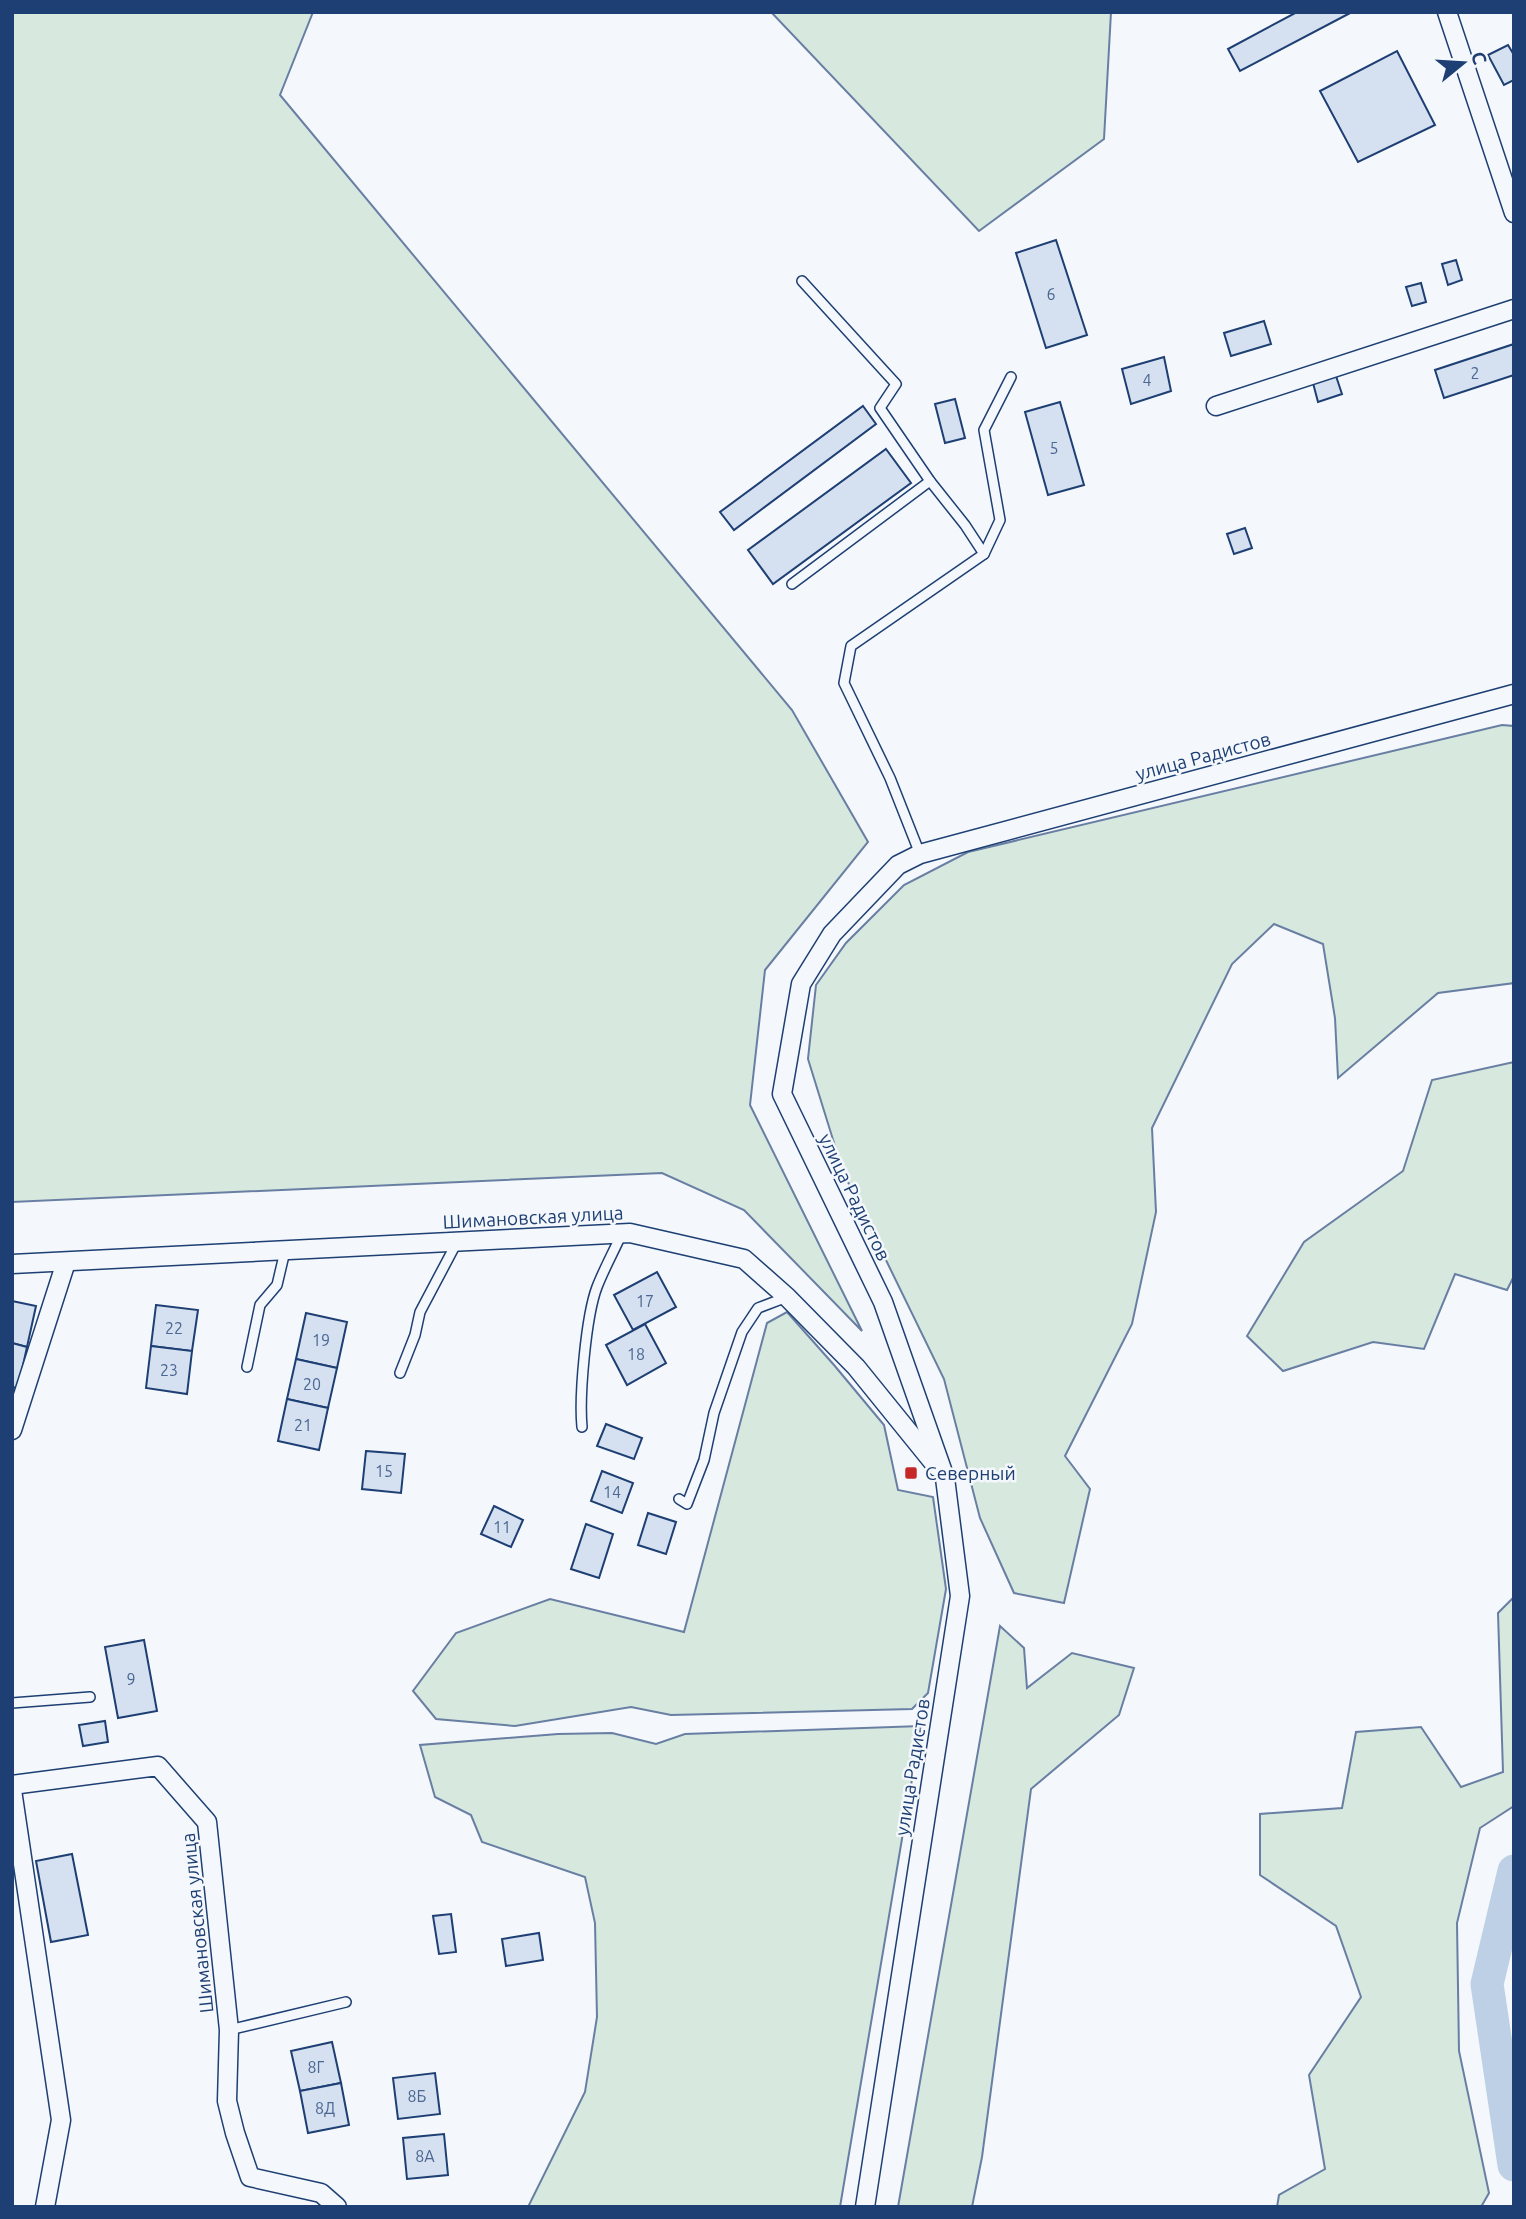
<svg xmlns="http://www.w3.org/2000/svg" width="1526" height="2219" viewBox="0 0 1526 2219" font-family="Ubuntu,sans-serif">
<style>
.green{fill:#d7e8df;stroke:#687fa3;stroke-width:2}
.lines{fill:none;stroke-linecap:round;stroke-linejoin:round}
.river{stroke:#bed0e5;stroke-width:33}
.building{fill:#d5e0f0;stroke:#1d3f73;stroke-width:2}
.service-casing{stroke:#1d3f73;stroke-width:12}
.minor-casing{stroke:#1d3f73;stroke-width:21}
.service{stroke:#f4f7fb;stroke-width:9}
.minor{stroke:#f4f7fb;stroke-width:18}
.poi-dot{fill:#c62828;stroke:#f4f7fb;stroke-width:2.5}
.labels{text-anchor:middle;stroke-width:5;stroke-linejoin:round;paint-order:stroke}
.number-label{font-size:16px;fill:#4b6792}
.street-label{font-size:19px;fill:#1d3f73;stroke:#f4f7fb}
.poi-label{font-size:19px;fill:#1d3f73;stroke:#f4f7fb;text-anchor:start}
</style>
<rect width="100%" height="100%" fill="#f4f7fb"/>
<g class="green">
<path d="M12 12H313L280 95 792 710 868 842 765 970 750 1105 862 1331 744 1210 662 1173 12 1202Z"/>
<path d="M771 12H1111L1104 139 979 231Z"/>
<path d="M1502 725 1514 726V983L1438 993 1338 1078 1335 1018 1323 944 1274 924 1232 964 1152 1128 1156 1212 1132 1324 1065 1456 1090 1489 1064 1603 1014 1593 980 1518 944 1379 843 1172 808 1059 816 985 846 943 904 885 968 852Z"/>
<path d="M1514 1062V1276L1507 1290 1455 1274 1424 1349 1373 1342 1283 1371 1247 1336 1304 1242 1403 1171 1432 1080Z"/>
<path d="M787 1312 834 1365 884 1425 898 1490 933 1497 946 1589 928 1693 912 1709 671 1715 631 1707 515 1726 436 1719 413 1691 456 1633 550 1599 684 1632 767 1323Z"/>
<path d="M1514 1597V1806L1480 1828 1457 1923 1459 2051 1489 2193 1481 2207H1277L1279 2195 1325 2169 1309 2075 1361 1997 1336 1926 1260 1875V1814L1342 1808 1356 1732 1421 1727 1461 1787 1503 1772 1498 1613Z"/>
<path d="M1000 1626 1024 1648 1027 1688 1072 1653 1134 1668 1119 1715 1031 1789 982 2157 972 2207H898Z"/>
<path d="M921 1726 840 2207H528L585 2092 597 2017 595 1923 585 1877 482 1842 471 1815 435 1797 420 1745 558 1734 612 1733 656 1744 685 1734Z"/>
</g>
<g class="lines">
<path class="river" d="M1514 1871 1487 1984 1514 2165"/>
</g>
<g class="building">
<path d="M1297 12H1352L1240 71 1228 49Z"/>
<path d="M1508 45 1514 55V80L1504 85 1488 55Z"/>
<path d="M1397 51 1435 125 1358 162 1320 91Z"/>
<path d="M1056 240 1087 335 1046 348 1016 253Z"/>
<path d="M1456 260 1462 280 1448 285 1442 264Z"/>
<path d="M1421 283 1426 302 1412 306 1406 287Z"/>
<path d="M1264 321 1271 344 1231 356 1224 333Z"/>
<path d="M1514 344V375L1444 398 1435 370Z"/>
<path d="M1164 357 1171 391 1131 404 1122 369Z"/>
<path d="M1336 376 1342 394 1318 402 1313 383Z"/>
<path d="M955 399 965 438 945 443 935 404Z"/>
<path d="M1060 402 1084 485 1048 495 1025 412Z"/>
<path d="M863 406 876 424 734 530 720 512Z"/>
<path d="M886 449 911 483 773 584 748 550Z"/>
<path d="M1245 528 1252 548 1234 554 1227 534Z"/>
<path d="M657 1272 676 1307 633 1330 614 1295Z"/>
<path d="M12 1301 36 1306 27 1347 12 1343Z"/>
<path d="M156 1305 198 1310 192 1351 151 1346Z"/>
<path d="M306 1313 347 1322 337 1368 296 1359Z"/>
<path d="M645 1324 666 1363 627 1385 606 1345Z"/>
<path d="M12 1343 27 1347 18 1388 12 1387Z"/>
<path d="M151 1346 192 1351 187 1394 146 1388Z"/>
<path d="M296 1359 337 1368 328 1408 287 1399Z"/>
<path d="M287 1399 328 1408 319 1450 278 1441Z"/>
<path d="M606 1424 642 1438 634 1459 597 1446Z"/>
<path d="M366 1451 405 1454 401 1493 362 1489Z"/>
<path d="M602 1471 633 1483 622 1513 591 1501Z"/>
<path d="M494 1506 523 1520 511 1547 481 1534Z"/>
<path d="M648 1513 676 1522 666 1554 638 1545Z"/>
<path d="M586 1524 613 1534 599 1578 571 1569Z"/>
<path d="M144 1640 157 1711 118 1718 105 1647Z"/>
<path d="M105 1721 108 1742 83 1746 79 1725Z"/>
<path d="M72 1854 88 1935 51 1942 36 1861Z"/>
<path d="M451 1914 456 1952 439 1954 433 1916Z"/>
<path d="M539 1933 543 1960 506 1966 502 1939Z"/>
<path d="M332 2042 341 2083 300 2091 291 2051Z"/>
<path d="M435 2073 440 2114 398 2119 393 2078Z"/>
<path d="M341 2083 349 2125 308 2133 300 2091Z"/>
<path d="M444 2134 448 2175 407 2179 403 2138Z"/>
</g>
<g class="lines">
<defs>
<g id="service">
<path d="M802 281 896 384 880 408 930 481 965 525 984 554"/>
<path d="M792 584 930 481"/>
<path d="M920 854 890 778 844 683 851 646 984 554 1000 520 984 430 1011 377"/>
<path d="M247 1367 260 1305 277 1285 285 1251"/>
<path d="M400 1373 415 1335 420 1312 457 1242"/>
<path d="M582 1427C579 1396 586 1316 597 1287 604 1269 614 1251 622 1233"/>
<path d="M679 1499 687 1504 704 1460 714 1413 742 1332 758 1308 787 1297"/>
<path d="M12 1703 90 1697"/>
<path d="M229 2030 346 2002"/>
</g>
<g id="minor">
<path d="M1447 12 1514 213"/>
<path d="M1216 406 1514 309"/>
<path d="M12 1264 630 1233 744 1259 787 1297 856 1367 937 1467"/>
<path d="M12 1430 66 1262"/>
<path d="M12 1785 158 1766 207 1822 229 2030 227 2101 235 2133 250 2177 321 2193 337 2207"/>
<path d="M12 1790 61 2120 45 2207"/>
<path d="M865 2207 960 1596 945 1478 883 1302 782 1094 801 984 832 934 898 865 920 854 1514 694"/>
</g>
</defs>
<use href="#service" class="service-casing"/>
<use href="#minor" class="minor-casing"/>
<use href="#service" class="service"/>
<use href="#minor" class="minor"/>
</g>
<rect class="poi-dot" x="904" y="1466" width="14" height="14" rx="3.5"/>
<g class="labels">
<g class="number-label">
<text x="1051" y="300">6</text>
<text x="1475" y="379">2</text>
<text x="1147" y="386">4</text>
<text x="1054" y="454">5</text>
<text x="645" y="1307">17</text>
<text x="174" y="1334">22</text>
<text x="321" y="1346">19</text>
<text x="636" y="1360">18</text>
<text x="169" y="1376">23</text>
<text x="312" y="1390">20</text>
<text x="303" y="1431">21</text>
<text x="384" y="1477">15</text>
<text x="612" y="1498">14</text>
<text x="502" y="1533">11</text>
<text x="131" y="1685">9</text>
<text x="316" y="2073">8Г</text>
<text x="417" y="2102">8Б</text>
<text x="325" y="2114">8Д</text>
<text x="425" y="2162">8А</text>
</g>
<g class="street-label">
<text transform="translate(1203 756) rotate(-15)" y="7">улица Радистов</text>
<text transform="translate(855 1197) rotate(64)" y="7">улица Радистов</text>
<text transform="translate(533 1217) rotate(-3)" y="7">Шимановская улица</text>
<text transform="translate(912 1767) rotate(-81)" y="7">улица Радистов</text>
<text transform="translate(197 1923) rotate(-96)" y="7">Шимановская улица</text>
</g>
<g class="poi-label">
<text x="925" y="1480">Северный</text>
</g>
</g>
<rect width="1526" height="2219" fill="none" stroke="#1d3f73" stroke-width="28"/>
<g transform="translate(1463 63) rotate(72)" stroke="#f4f7fb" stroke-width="5" paint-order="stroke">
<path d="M0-5L12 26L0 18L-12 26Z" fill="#1d3f73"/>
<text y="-10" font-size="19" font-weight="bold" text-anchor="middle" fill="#1d3f73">С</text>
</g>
</svg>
